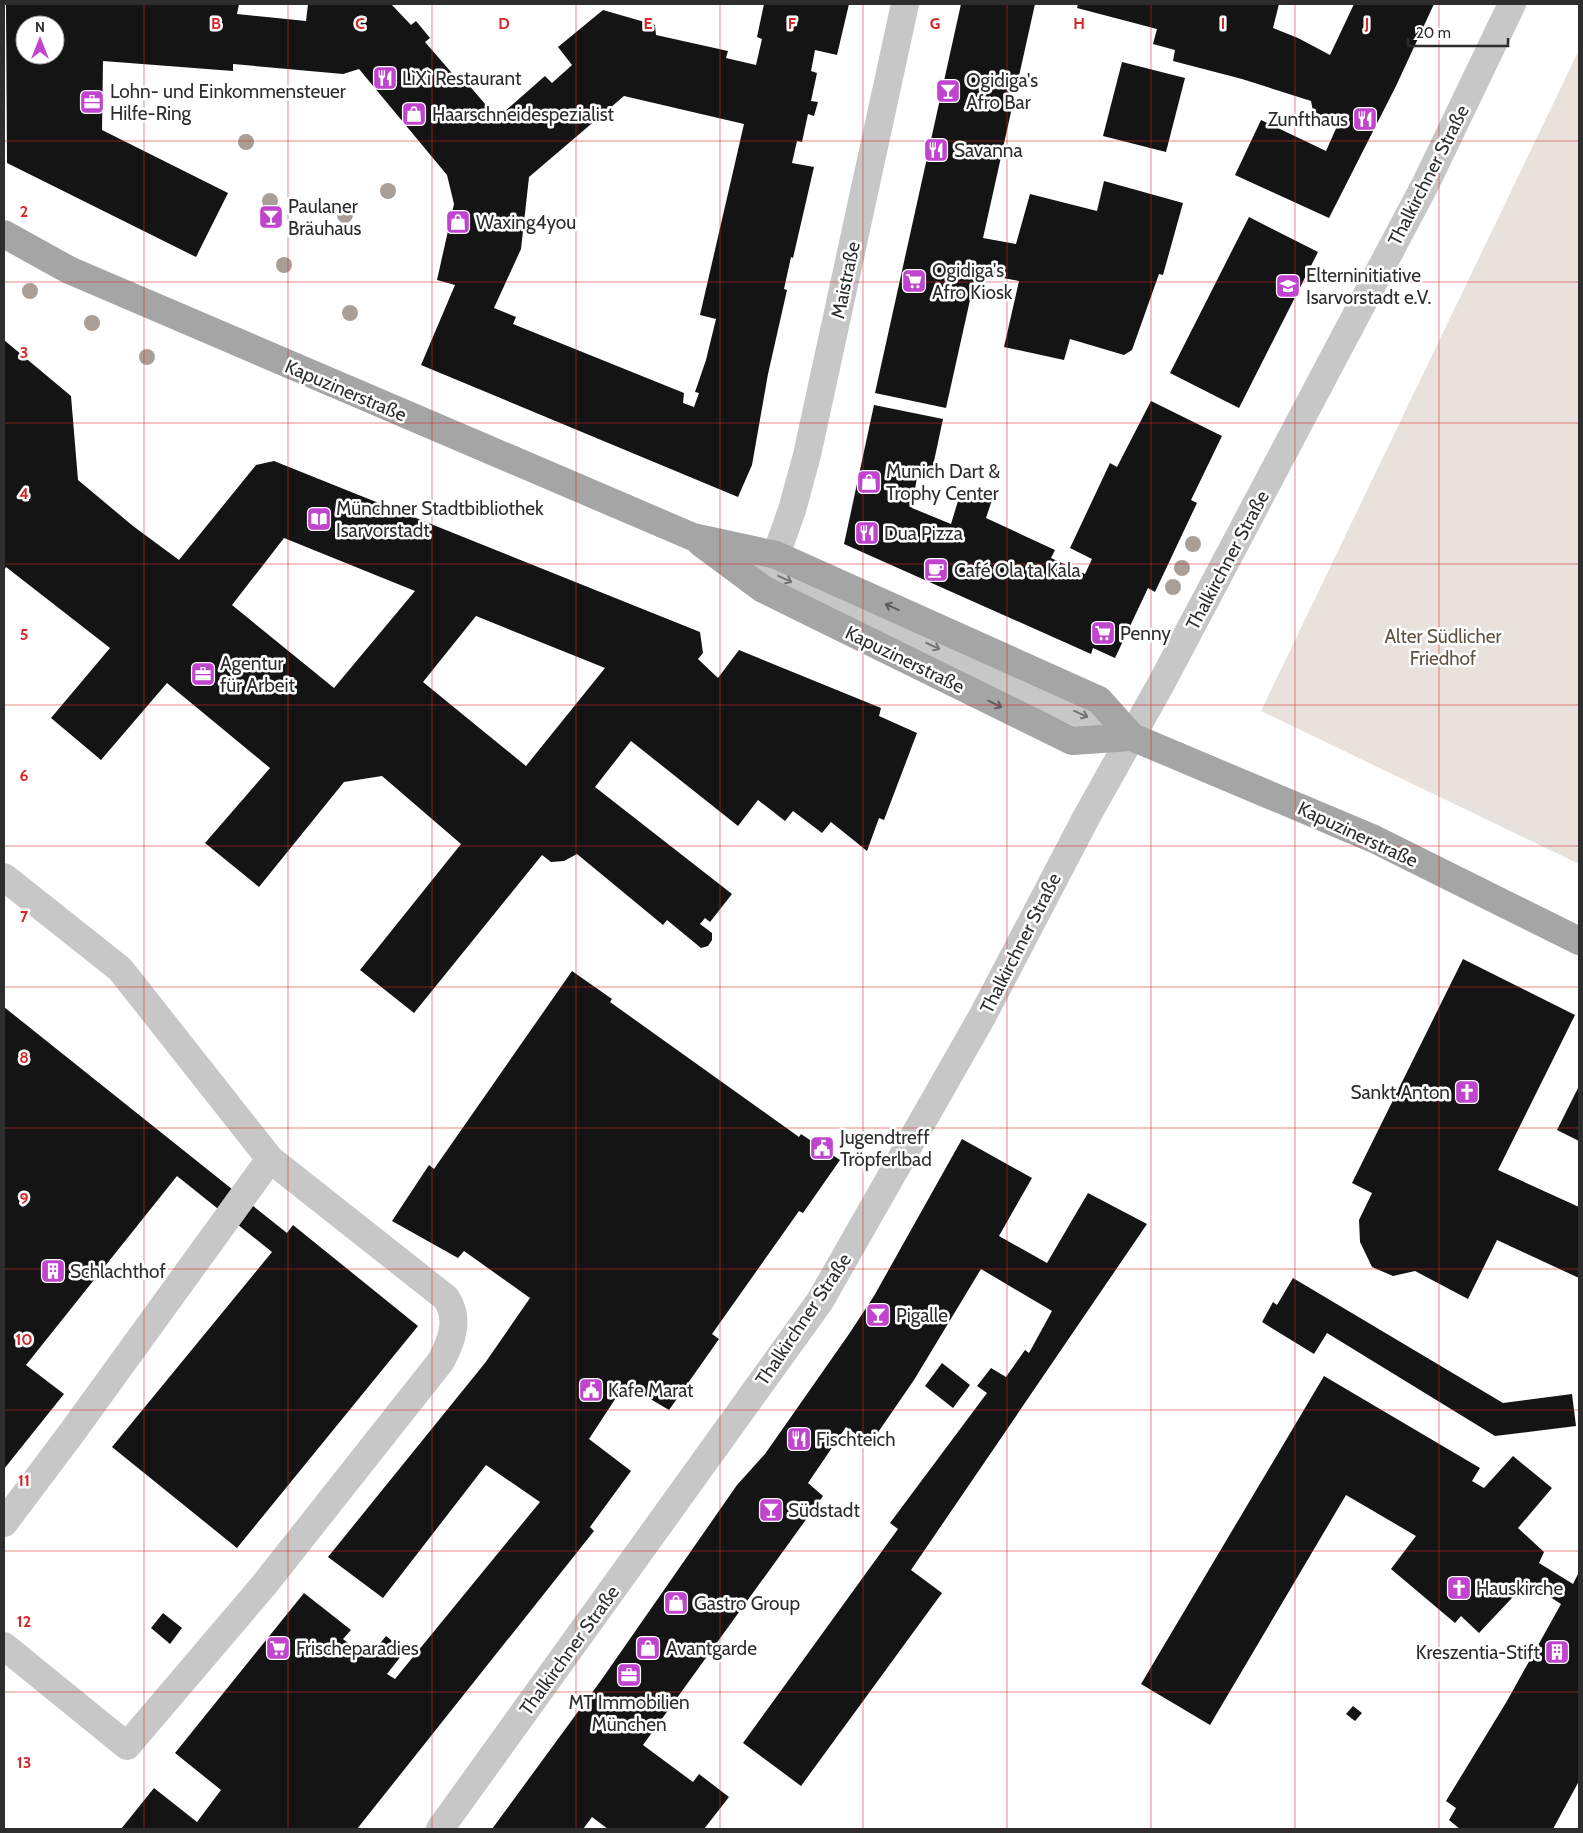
<svg xmlns="http://www.w3.org/2000/svg" width="1583" height="1833" viewBox="0 0 1583 1833" font-family="Cabin,sans-serif">
<style>
.green{fill:#e8e1dc}
.building{fill:#141414;fill-rule:evenodd}
.lines{fill:none;stroke-linecap:round;stroke-linejoin:round}
.minor{stroke:#c7c7c7;stroke-width:28}
.major{stroke:#a5a5a5;stroke-width:28}
.tree{fill:#a99f96}
.oneway{stroke:#727272}
.oneway2{stroke:#5d5d5d}
.grid{fill:none;stroke:#d62828;stroke-width:1;stroke-opacity:0.55}
.labels{text-anchor:middle;stroke-width:5;stroke-linejoin:round;paint-order:stroke}
.poi-label{font-size:19px;fill:#2d2d2d;stroke:#fff;text-anchor:start}
.street-label{font-size:19px;fill:#2d2d2d;stroke:#fff}
.park-label{font-size:19px;fill:#625140;stroke:#fff}
.grid-label{font-size:16px;text-anchor:middle;font-weight:bold;fill:#d62828;stroke:#fff;stroke-width:5;stroke-linejoin:round;paint-order:stroke}
</style>
<rect width="100%" height="100%" fill="#fff"/>
<path class="green" d="M1579 50V864L1261 711Z"/>
<g class="building">
<path d="M6 4H239L237 14 306 21 308 4H391L411 25 416 21 430 38 425 42 458 80 462 77 497 118 545 76 552 83 572 65 558 47 603 10 655 25 656 35 728 51 726 58 756 65 762 39 757 37 764 4H849L837 55 815 50 813 61 811 71 817 73 811 101 818 102 814 116 808 114 802 142 797 141 792 163 814 167 793 258 791 257 784 289 787 290 768 374 752 465 738 497 421 365 455 285 437 280 454 204 447 175 359 69 343 74 233 64V71L103 61 102 130 228 193 196 257 7 163ZM25 25H55V55H25ZM624 96 744 124 700 315 716 319 706 360 695 392 699 393 694 407 683 403 684 393 513 324 516 317 494 308 521 249 529 177Z"/>
<path d="M961 4H1035L983 238 1016 244 1030 194 1097 211 1104 181 1183 203 1163 275 1159 274 1132 350 1124 355 1070 339 1064 360 1004 347 1019 281 976 273 946 408 875 393Z"/>
<path d="M1078 4H1279L1273 28 1298 38 1330 55 1354 4H1434L1396 86 1329 218 1235 175 1261 120 1326 151 1338 124 1313 111 1311 101 1242 79 1173 61 1175 50 1153 44 1157 29 1077 8Z"/>
<path d="M1122 62 1185 78 1166 152 1103 136Z"/>
<path d="M1249 217 1318 252 1239 408 1170 373Z"/>
<path d="M4 340 71 396 78 480 133 526 179 560 256 465 274 461 700 632 703 653 698 659 718 678 739 650 881 708 879 716 917 733 884 820 879 818 867 851 831 822 822 833 793 811 785 821 758 800 738 826 631 741 595 787 732 894 710 922 705 918 700 924 712 933V940L708 946 701 948 667 920 663 925 577 854 564 861 551 862 542 855 414 1013 360 970 461 844 382 776 344 782 259 887 205 843 270 768 167 683 101 760 51 718 110 648 6 567 4 571ZM284 538 415 591 334 688 232 605ZM476 616 605 668 526 766 423 682Z"/>
<path d="M1151 401 1222 436 1191 500 1197 503 1155 592 1148 588 1115 658 1093 648 1091 654 844 544 874 405 943 419 930 480 917 477 912 508 951 524 962 488 987 495 986 498 992 500 986 518 1055 550 1051 558 1085 574 1092 559 1070 548 1110 463 1117 467Z"/>
<path d="M1463 959 1575 1015 1498 1170 1579 1207V1278L1497 1240 1468 1299 1415 1271 1393 1276 1372 1267 1360 1242 1359 1220 1372 1193 1352 1183Z"/>
<path d="M572 971 612 999 610 1002 799 1137 801 1134 840 1160 803 1213 799 1211 712 1334 719 1339 669 1410 625 1384 589 1439 631 1471 590 1527 594 1531 357 1829H121L154 1788 197 1822 221 1790 175 1753 304 1593 351 1630 343 1639 368 1658 386 1636 405 1651 387 1674 395 1679 540 1502 486 1465 383 1598 328 1557 485 1363 530 1298 464 1251 458 1258 392 1221 429 1165 434 1169Z"/>
<path d="M4 1007 287 1233 293 1225 418 1326 237 1548 112 1447 272 1252 177 1176 26 1365 64 1394 4 1469Z"/>
<path d="M1579 1086V1141L1557 1130Z"/>
<path d="M962 1139 1032 1178 999 1236 1047 1263 1088 1193 1147 1224 911 1570 942 1593 801 1786 743 1743 898 1529 890 1523 987 1393 977 1386 991 1368 1006 1377 1025 1350 1029 1353 1052 1311 981 1269 914 1380 870 1444 846 1427 808 1483 823 1496 643 1745 693 1782 699 1774 729 1797 704 1829H608L592 1817 583 1829H492L602 1679 737 1485 765 1454 849 1334 874 1296Z"/>
<path d="M1293 1278 1503 1403 1572 1394 1576 1426 1495 1436 1327 1333 1314 1354 1262 1322 1273 1302 1277 1305Z"/>
<path d="M942 1363 970 1385 953 1408 925 1386Z"/>
<path d="M1324 1376 1480 1468 1472 1481 1484 1488 1513 1456 1552 1488 1518 1528 1544 1552 1539 1563 1573 1584 1579 1572V1781L1553 1829H1460L1449 1820 1456 1808 1446 1801 1507 1701 1561 1604 1527 1582 1479 1633 1461 1616 1455 1623 1391 1569 1416 1536 1346 1495 1210 1725 1141 1684Z"/>
<path d="M163 1613 182 1628 170 1644 151 1628Z"/>
<path d="M1353 1706 1362 1713 1355 1721 1346 1714Z"/>
</g>
<g class="lines">
<g class="minor">
<path d="M719 549 1132 737"/>
<path d="M776 555 792 510 807 455 905 4"/>
<path d="M4 877 120 969 270 1159 446 1298C460 1319 452 1340 441 1361L264 1585 127 1746 4 1646"/>
<path d="M4 1523 73 1431 270 1159"/>
<path d="M440 1829 820 1301 983 1015 1087 816 1161 684 1426 183 1512 4"/>
</g>
<g class="major">
<path d="M4 234 69 270 693 537 776 555 1099 700 1132 737"/>
<path d="M701 543 763 589 1072 741 1132 737 1374 839 1579 941"/>
</g>
</g>
<g class="tree">
<circle cx="246" cy="142" r="8"/>
<circle cx="388" cy="191" r="8"/>
<circle cx="270" cy="201" r="8"/>
<circle cx="345" cy="215" r="8"/>
<circle cx="284" cy="265" r="8"/>
<circle cx="30" cy="291" r="8"/>
<circle cx="350" cy="313" r="8"/>
<circle cx="92" cy="323" r="8"/>
<circle cx="147" cy="357" r="8"/>
<circle cx="1193" cy="544" r="8"/>
<circle cx="1182" cy="568" r="8"/>
<circle cx="1173" cy="587" r="8"/>
</g>
<defs><path id="oneway-shaft" d="M-6 0H5M1.5-3L5.5 0L1.5 3" fill="none" stroke-width="1.6" stroke-linecap="round" stroke-linejoin="round" transform="scale(1.25)"/></defs>
<g class="oneway">
<use href="#oneway-shaft" transform="translate(785 579) rotate(25)"/>
<use href="#oneway-shaft" transform="translate(933 646) rotate(25)"/>
<use href="#oneway-shaft" transform="translate(1081 714) rotate(24)"/>
</g>
<g class="oneway2">
<use href="#oneway-shaft" transform="translate(892 607) rotate(-156)"/>
<use href="#oneway-shaft" transform="translate(995 704) rotate(26)"/>
</g>
<path class="grid" d="M144 4V1829M288 4V1829M432 4V1829M576 4V1829M720 4V1829M863 4V1829M1007 4V1829M1151 4V1829M1295 4V1829M1439 4V1829M4 141H1579M4 282H1579M4 423H1579M4 564H1579M4 705H1579M4 846H1579M4 987H1579M4 1128H1579M4 1269H1579M4 1410H1579M4 1551H1579M4 1692H1579"/>
<defs>
<symbol id="restaurant-square" viewBox="-11 -11 22 22"><rect x="-9" y="-9" width="18" height="18" rx="4" fill="#c044ce" stroke="#fff"/><path d="M-5-6h1v4h1v-4h1v4h1v-4h1v5L-1.5 .5V6h-2V.5L-5-1ZM5-6V6H3V1.5H1.5Q1.5-4 5-6Z" fill="#fff"/></symbol>
<symbol id="bar-square" viewBox="-11 -11 22 22"><rect x="-9" y="-9" width="18" height="18" rx="4" fill="#c044ce" stroke="#fff"/><path d="M-6-5H6L.8 .8V4.5H3.5V6h-7V4.5H-.8V.8Z" fill="#fff"/></symbol>
<symbol id="office-square" viewBox="-11 -11 22 22"><rect x="-9" y="-9" width="18" height="18" rx="4" fill="#c044ce" stroke="#fff"/><path d="M-6-3h4V-5.5h4V-3h4V5H-6ZM-1-4.5V-3h2v-1.5ZM-6 0V1H6V0Z" fill="#fff"/></symbol>
<symbol id="shop-square" viewBox="-11 -11 22 22"><rect x="-9" y="-9" width="18" height="18" rx="4" fill="#c044ce" stroke="#fff"/><path d="M-5-2.5h2.3a2.7 3.5 0 0 1 5.4 0H5L5.5 6h-11ZM-1.5-2.5h3a1.5 2.3 0 0 0-3 0Z" fill="#fff"/></symbol>
<symbol id="supermarket-square" viewBox="-11 -11 22 22"><rect x="-9" y="-9" width="18" height="18" rx="4" fill="#c044ce" stroke="#fff"/><path d="M-6-5.5h2.5l.6 2H6L4.5 2H-2.5L-4.4-4H-6ZM-1.5 3.2a1.3 1.3 0 1 0 .1 0ZM3 3.2a1.3 1.3 0 1 0 .1 0Z" fill="#fff"/></symbol>
<symbol id="school-square" viewBox="-11 -11 22 22"><rect x="-9" y="-9" width="18" height="18" rx="4" fill="#c044ce" stroke="#fff"/><path d="M0-5L7-2L0 1L-7-2ZM-4 1L0 2.5L4 1V4Q0 6-4 4Z" fill="#fff"/></symbol>
<symbol id="library-square" viewBox="-11 -11 22 22"><rect x="-9" y="-9" width="18" height="18" rx="4" fill="#c044ce" stroke="#fff"/><path d="M-6-4Q-3-5.5-.7-3.5V5Q-3 3-6 4ZM6-4Q3-5.5 .7-3.5V5Q3 3 6 4Z" fill="#fff"/></symbol>
<symbol id="cafe-square" viewBox="-11 -11 22 22"><rect x="-9" y="-9" width="18" height="18" rx="4" fill="#c044ce" stroke="#fff"/><path d="M-5.5-4.5H6V0H3Q3 3.5 0 3.5H-2.5Q-5.5 3.5-5.5 0ZM3-3.2v2h1.7v-2ZM-6 4.5H4V6H-6Z" fill="#fff"/></symbol>
<symbol id="church-square" viewBox="-11 -11 22 22"><rect x="-9" y="-9" width="18" height="18" rx="4" fill="#c044ce" stroke="#fff"/><path d="M-1.2-6h2.4v3.5h3.3v2.4h-3.3V6h-2.4V-.1h-3.3v-2.4h3.3Z" fill="#fff"/></symbol>
<symbol id="civic-square" viewBox="-11 -11 22 22"><rect x="-9" y="-9" width="18" height="18" rx="4" fill="#c044ce" stroke="#fff"/><path d="M-.6-6.5H3V-4.5H.6V-3L4-1V1h2V6H-6V1h2V-1L-.6-3ZM-1.2 2.5V6h2.4V2.5Z" fill="#fff"/></symbol>
<symbol id="building-square" viewBox="-11 -11 22 22"><rect x="-9" y="-9" width="18" height="18" rx="4" fill="#c044ce" stroke="#fff"/><path d="M-4-6H4V6H1V3H-1V6H-4ZM-2.5-4.3h1.7v1.8h-1.7ZM.8-4.3h1.7v1.8H.8ZM-2.5-1h1.7V.8h-1.7ZM.8-1h1.7V.8H.8Z" fill="#fff"/></symbol>
</defs>
<g fill-rule="evenodd">
<use href="#restaurant-square" x="371" y="64" width="28" height="28"/>
<use href="#bar-square" x="934" y="77" width="28" height="28"/>
<use href="#office-square" x="78" y="88" width="28" height="28"/>
<use href="#shop-square" x="400" y="100" width="28" height="28"/>
<use href="#restaurant-square" x="1351" y="105" width="28" height="28"/>
<use href="#restaurant-square" x="922" y="136" width="28" height="28"/>
<use href="#bar-square" x="257" y="203" width="28" height="28"/>
<use href="#shop-square" x="444" y="208" width="28" height="28"/>
<use href="#supermarket-square" x="900" y="267" width="28" height="28"/>
<use href="#school-square" x="1274" y="272" width="28" height="28"/>
<use href="#shop-square" x="855" y="468" width="28" height="28"/>
<use href="#library-square" x="305" y="505" width="28" height="28"/>
<use href="#restaurant-square" x="853" y="519" width="28" height="28"/>
<use href="#cafe-square" x="922" y="556" width="28" height="28"/>
<use href="#supermarket-square" x="1089" y="619" width="28" height="28"/>
<use href="#office-square" x="189" y="660" width="28" height="28"/>
<use href="#church-square" x="1453" y="1078" width="28" height="28"/>
<use href="#civic-square" x="808" y="1134" width="28" height="28"/>
<use href="#building-square" x="39" y="1257" width="28" height="28"/>
<use href="#bar-square" x="864" y="1301" width="28" height="28"/>
<use href="#civic-square" x="577" y="1376" width="28" height="28"/>
<use href="#restaurant-square" x="785" y="1425" width="28" height="28"/>
<use href="#bar-square" x="757" y="1496" width="28" height="28"/>
<use href="#church-square" x="1445" y="1574" width="28" height="28"/>
<use href="#shop-square" x="662" y="1589" width="28" height="28"/>
<use href="#supermarket-square" x="264" y="1634" width="28" height="28"/>
<use href="#shop-square" x="634" y="1634" width="28" height="28"/>
<use href="#building-square" x="1543" y="1638" width="28" height="28"/>
<use href="#office-square" x="615" y="1661" width="28" height="28"/>
</g>
<g class="labels">
<g class="poi-label">
<text x="402" y="85">LìXì Restaurant</text>
<text x="966" y="87">Ogidiga's<tspan x="966" dy="22">Afro Bar</tspan></text>
<text x="110" y="98">Lohn- und Einkommensteuer<tspan x="110" dy="22">Hilfe-Ring</tspan></text>
<text x="432" y="121">Haarschneidespezialist</text>
<text x="1348" y="126" text-anchor="end">Zunfthaus</text>
<text x="954" y="157">Savanna</text>
<text x="288" y="213">Paulaner<tspan x="288" dy="22">Bräuhaus</tspan></text>
<text x="476" y="229">Waxing4you</text>
<text x="932" y="277">Ogidiga's<tspan x="932" dy="22">Afro Kiosk</tspan></text>
<text x="1306" y="282">Elterninitiative<tspan x="1306" dy="22">Isarvorstadt e.V.</tspan></text>
<text x="886" y="478">Munich Dart &amp;<tspan x="886" dy="22">Trophy Center</tspan></text>
<text x="336" y="515">Münchner Stadtbibliothek<tspan x="336" dy="22">Isarvorstadt</tspan></text>
<text x="884" y="540">Dua Pizza</text>
<text x="954" y="577">Café Ola ta Kala</text>
<text x="1120" y="640">Penny</text>
<text x="220" y="670">Agentur<tspan x="220" dy="22">für Arbeit</tspan></text>
<text x="1450" y="1099" text-anchor="end">Sankt Anton</text>
<text x="840" y="1144">Jugendtreff<tspan x="840" dy="22">Tröpferlbad</tspan></text>
<text x="70" y="1278">Schlachthof</text>
<text x="896" y="1322">Pigalle</text>
<text x="608" y="1397">Kafe Marat</text>
<text x="816" y="1446">Fischteich</text>
<text x="788" y="1517">Südstadt</text>
<text x="1476" y="1595">Hauskirche</text>
<text x="694" y="1610">Gastro Group</text>
<text x="296" y="1655">Frischeparadies</text>
<text x="666" y="1655">Avantgarde</text>
<text x="1540" y="1659" text-anchor="end">Kreszentia-Stift</text>
<text x="629" y="1709" text-anchor="middle">MT Immobilien<tspan x="629" dy="22">München</tspan></text>
</g>
<g class="street-label">
<text transform="translate(1428 175) rotate(-63)" y="7">Thalkirchner Straße</text>
<text transform="translate(845 280) rotate(-78)" y="7">Maistraße</text>
<text transform="translate(346 390) rotate(23)" y="7">Kapuzinerstraße</text>
<text transform="translate(1227 560) rotate(-62)" y="7">Thalkirchner Straße</text>
<text transform="translate(905 659) rotate(26)" y="7">Kapuzinerstraße</text>
<text transform="translate(1358 834) rotate(25)" y="7">Kapuzinerstraße</text>
<text transform="translate(1020 943) rotate(-63)" y="7">Thalkirchner Straße</text>
<text transform="translate(803 1319) rotate(-56)" y="7">Thalkirchner Straße</text>
<text transform="translate(569 1650) rotate(-54)" y="7">Thalkirchner Straße</text>
</g>
<g class="park-label">
<text x="1443" y="643">Alter Südlicher<tspan x="1443" dy="22">Friedhof</tspan></text>
</g>
</g>
<g class="grid-label">
<text x="216" y="29">B</text>
<text x="360" y="29">C</text>
<text x="504" y="29">D</text>
<text x="648" y="29">E</text>
<text x="792" y="29">F</text>
<text x="935" y="29">G</text>
<text x="1079" y="29">H</text>
<text x="1223" y="29">I</text>
<text x="1367" y="29">J</text>
<text x="24" y="217">2</text>
<text x="24" y="358">3</text>
<text x="24" y="499">4</text>
<text x="24" y="640">5</text>
<text x="24" y="781">6</text>
<text x="24" y="922">7</text>
<text x="24" y="1063">8</text>
<text x="24" y="1204">9</text>
<text x="24" y="1345">10</text>
<text x="24" y="1486">11</text>
<text x="24" y="1627">12</text>
<text x="24" y="1768">13</text>
</g>
<rect width="1583" height="1833" fill="none" stroke="#2d2d2d" stroke-width="10"/>
<g transform="translate(40 40)"><circle r="24" fill="#ffffff" stroke="#ababab"/>
<path d="M0-4L9 19L0 12L-9 19Z" fill="#c044ce"/>
<text y="-8" font-size="14" font-weight="bold" text-anchor="middle" fill="#2d2d2d">N</text>
</g>
<path d="M1408 38v8h100v-8" fill="none" stroke="#2d2d2d" stroke-width="2.5"/>
<text x="1416" y="38" font-size="15" fill="#2d2d2d" stroke="#ffffff" stroke-width="4" paint-order="stroke">20 m</text>
</svg>
